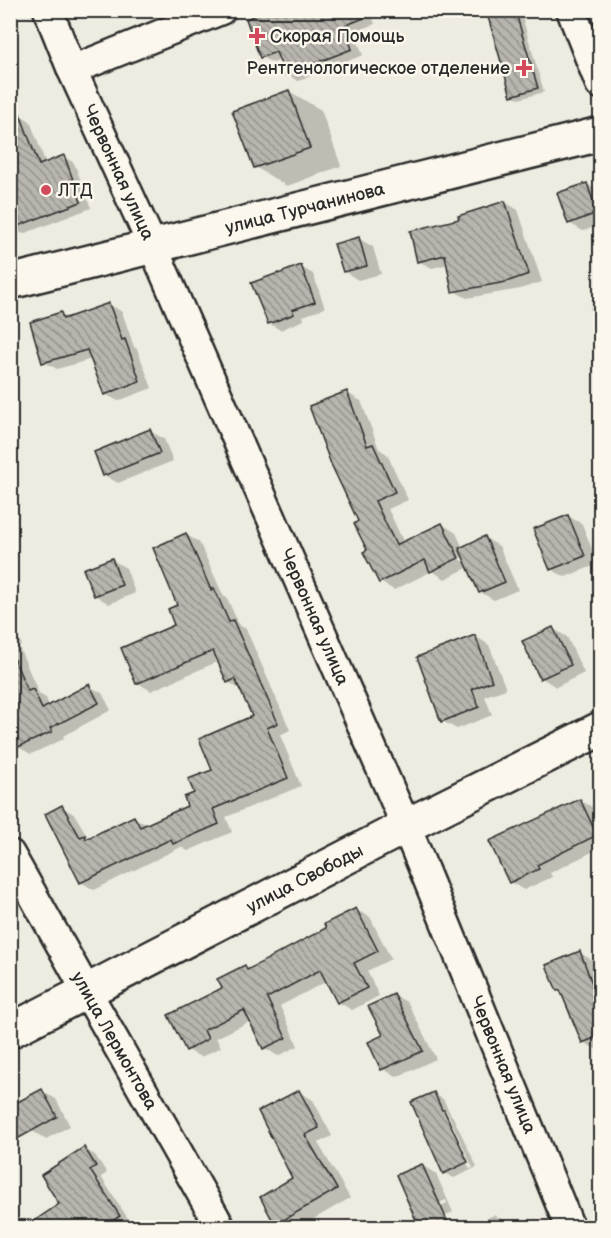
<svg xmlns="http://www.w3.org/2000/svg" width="611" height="1238" viewBox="0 0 611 1238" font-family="'Balsamiq Sans',sans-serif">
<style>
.shadow{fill:#0003;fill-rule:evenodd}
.building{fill:url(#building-back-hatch);stroke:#2b2b2b;stroke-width:1.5}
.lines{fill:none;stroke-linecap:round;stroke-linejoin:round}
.street-casing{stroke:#2b2b2b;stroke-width:33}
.secondary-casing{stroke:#2b2b2b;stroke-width:38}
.street{stroke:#fbf7ec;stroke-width:28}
.secondary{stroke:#fbf7ec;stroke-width:33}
.poi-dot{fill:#d1495b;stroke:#fbf7ec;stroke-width:2}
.labels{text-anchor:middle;stroke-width:5;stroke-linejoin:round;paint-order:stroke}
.poi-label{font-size:18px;fill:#2b2b2b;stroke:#fbf7ec;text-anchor:start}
.street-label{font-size:18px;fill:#2b2b2b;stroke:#fbf7ec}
</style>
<defs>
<pattern id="building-back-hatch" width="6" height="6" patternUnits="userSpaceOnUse" patternTransform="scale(1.5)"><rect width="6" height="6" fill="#b8b5ae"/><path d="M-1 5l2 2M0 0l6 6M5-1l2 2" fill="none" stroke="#96938e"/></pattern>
</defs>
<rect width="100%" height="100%" fill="#eeebe0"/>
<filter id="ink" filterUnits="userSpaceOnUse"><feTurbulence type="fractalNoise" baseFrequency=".0167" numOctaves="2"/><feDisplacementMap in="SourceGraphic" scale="12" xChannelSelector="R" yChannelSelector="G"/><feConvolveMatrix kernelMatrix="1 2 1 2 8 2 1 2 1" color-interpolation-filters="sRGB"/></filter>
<g filter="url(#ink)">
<g class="shadow">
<path d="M124 10H147L132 17 125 13Z"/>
<path d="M370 10 375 24 354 32 363 55 298 81 286 74 281 60 273 63 261 57Z"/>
<path d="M488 10H520L544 92 519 99 513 95Z"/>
<path d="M289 91 321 110 341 166 287 186 255 167Z"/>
<path d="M19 114 30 121 46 164 64 157 74 163 91 208 23 234 12 228Z"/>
<path d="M587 184 600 192V225L583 231 569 223Z"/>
<path d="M505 202 518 210 542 282 520 289 467 298 454 291 449 264 432 268 418 261 461 221Z"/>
<path d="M358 238 373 247 381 274 358 280 344 271Z"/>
<path d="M301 267 313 274 325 308 303 316 304 320 280 330 269 323Z"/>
<path d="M600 303V334L590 307Z"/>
<path d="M109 304 122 312 134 347 137 349 152 388 118 401 105 394 92 359 57 369 44 362 61 314 69 319Z"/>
<path d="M10 351 17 371 10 373Z"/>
<path d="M347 393 361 401 379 449 387 454 408 500 388 509 404 543 442 524 456 533 463 548 485 538 499 546 518 590 494 600 480 592 469 567 445 579 432 571 394 590 380 582 360 522ZM453 553 466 560V563L452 555Z"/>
<path d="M150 431 164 439 173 461 118 483 104 475Z"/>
<path d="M568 516 582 524 598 564 565 577 551 569Z"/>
<path d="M186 535 199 542 223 595 227 598 239 625 246 629 290 730 280 735 301 786 226 817 232 832 188 851 181 847 94 890 81 882 62 807 75 815 89 839 134 817 147 825 189 807 195 794 214 771 254 717 241 690 228 682 219 661 151 691 138 683 176 625Z"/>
<path d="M112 560 126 568 135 593 109 604 95 595Z"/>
<path d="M10 621 22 645 19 647 39 694 46 698 49 706 89 686 102 693 111 710 63 736 64 739 31 754 18 747 10 731Z"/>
<path d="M552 628 567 637 584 673 556 687 542 678 524 642Z"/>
<path d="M475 636 489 645 506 689 485 696 492 715 457 729 442 721Z"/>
<path d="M579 800 594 808 600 823V848L550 873 552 877 524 890 510 882Z"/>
<path d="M356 910 370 917 391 959 367 971 379 996 352 1010 338 1002 327 981 280 1006 298 1046 278 1056 265 1048 251 1021 216 1038 221 1047 201 1057 187 1050 224 988 245 966 250 970 328 929Z"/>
<path d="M580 953 594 961 600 978V1049L597 1050 583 1042 563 993 558 990Z"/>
<path d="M394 995 408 1003 436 1059 397 1077 383 1069Z"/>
<path d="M41 1091 56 1099 70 1126 46 1139 32 1131Z"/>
<path d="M299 1092 313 1100 332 1136 318 1143 350 1198 298 1228H283L276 1224 294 1179Z"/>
<path d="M434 1094 443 1099 451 1115 453 1117 477 1167 454 1178 444 1173ZM442 1110H446L473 1168 470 1169Z"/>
<path d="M84 1149 95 1155 107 1173 101 1177 131 1223 125 1228H36L34 1223 61 1204Z"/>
<path d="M422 1165 436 1174 453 1212 429 1223 415 1215 398 1176ZM446 1200 447 1203 422 1214V1211Z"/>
<path d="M494 1215 511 1225 512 1228H465Z"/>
</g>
<g class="building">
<path d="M267 10H379V12L344 26 352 49 285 75 276 52 260 58 246 19Z"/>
<path d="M486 10H515L538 88 511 96Z"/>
<path d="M289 90 310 148 254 168 232 111Z"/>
<path d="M13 95 39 165 64 155 81 202 10 229V96Z"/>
<path d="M587 183 597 213 568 224 557 193Z"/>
<path d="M505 201 529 274 506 282 452 292 445 255 417 262 410 231 459 219 458 216Z"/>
<path d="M359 237 367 266 343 272 334 244Z"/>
<path d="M301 265 315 302 292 310 294 314 268 324 251 283 278 273V274Z"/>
<path d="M109 303 122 340 125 339 140 381 104 395 87 350 42 363 30 322 61 312 63 319Z"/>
<path d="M347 391 367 446 373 444 395 492 375 501 396 545 442 523 459 558 430 572 425 560 379 583 363 552 367 550 354 524 358 521 331 464 309 406Z"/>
<path d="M150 429 160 453 103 476 94 452Z"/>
<path d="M568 515 585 556 550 570 533 529Z"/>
<path d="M186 533 211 590 214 588 229 622 233 620 278 723 267 728 288 778 213 809 219 824 173 844 171 839 80 883 45 814 62 805 80 837 85 835 86 839 134 816 140 827 187 806 184 797 194 793 188 779 212 770 199 739 252 716 235 679 227 683 213 651 136 684 121 648 174 625 168 609 177 605 153 548Z"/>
<path d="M485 536 505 582 479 593 459 548Z"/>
<path d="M112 558 122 585 94 596 83 569Z"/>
<path d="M553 627 571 665 540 679 522 641Z"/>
<path d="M475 635 492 681 472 689 479 707 441 722 417 657Z"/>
<path d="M10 650 28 691 33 689 42 709 89 684 99 703 50 728 52 732 16 748 10 735Z"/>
<path d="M580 799 597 835 537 865 539 869 509 883 489 841Z"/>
<path d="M356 908 378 951 354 963 367 988 337 1003 320 970 267 998 286 1038 263 1049 244 1010 204 1030 208 1039 186 1051 168 1015 222 988 217 979 245 965 247 970 326 928 324 924Z"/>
<path d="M580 951 600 1005V1036L582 1043 560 990 557 991 546 965Z"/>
<path d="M394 994 423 1051 381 1070 368 1042 383 1035 368 1006Z"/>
<path d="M42 1089 57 1117 10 1143V1106Z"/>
<path d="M299 1090 319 1128 305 1135 337 1189 275 1225 260 1197 292 1178 258 1111Z"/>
<path d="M434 1092 442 1110H444L468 1162 443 1174 411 1102Z"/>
<path d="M84 1147 96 1166 90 1170 120 1216 103 1227H25L59 1204 41 1175Z"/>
<path d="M422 1164 450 1227H419L396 1175Z"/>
</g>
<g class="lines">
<defs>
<g id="street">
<path id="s1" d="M48 10 72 70 153 247 406 826 570 1228"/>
<path d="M571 10 600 84"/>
<path d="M72 70 221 10"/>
<path id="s2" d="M10 854 87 992 221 1228"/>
</g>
<g id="secondary">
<path id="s3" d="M10 282 600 134"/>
<path id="s4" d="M10 1031 406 826 600 729"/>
</g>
</defs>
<use href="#street" class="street-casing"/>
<use href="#secondary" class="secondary-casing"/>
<use href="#street" class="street"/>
<use href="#secondary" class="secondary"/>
</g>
</g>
<g class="poi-dot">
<path d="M254 27h6v6h6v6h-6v6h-6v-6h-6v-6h6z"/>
<path d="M521 59h6v6h6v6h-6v6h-6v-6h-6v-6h6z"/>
<circle cx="46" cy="190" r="6"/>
</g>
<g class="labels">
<g class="poi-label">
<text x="270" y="42">Скорая Помощь</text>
<text x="510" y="74" text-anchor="end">Рентгенологическое отделение</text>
<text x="58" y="196">ЛТД</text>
</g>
<g class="street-label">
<text dy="6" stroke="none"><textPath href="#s1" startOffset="177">Червонная улица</textPath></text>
<text dy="6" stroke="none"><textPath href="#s3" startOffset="304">улица Турчанинова</textPath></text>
<text dy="6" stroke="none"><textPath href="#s1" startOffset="663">Червонная улица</textPath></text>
<text dy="6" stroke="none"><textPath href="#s4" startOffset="332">улица Свободы</textPath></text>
<text dy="6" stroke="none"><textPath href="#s2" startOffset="214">улица Лермонтова</textPath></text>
<text dy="6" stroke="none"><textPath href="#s1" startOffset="1149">Червонная улица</textPath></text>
</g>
</g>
<rect width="611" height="1238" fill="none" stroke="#fbf7ec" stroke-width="36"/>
<rect x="18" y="18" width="575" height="1202" fill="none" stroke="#2b2b2b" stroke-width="2" filter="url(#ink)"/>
</svg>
